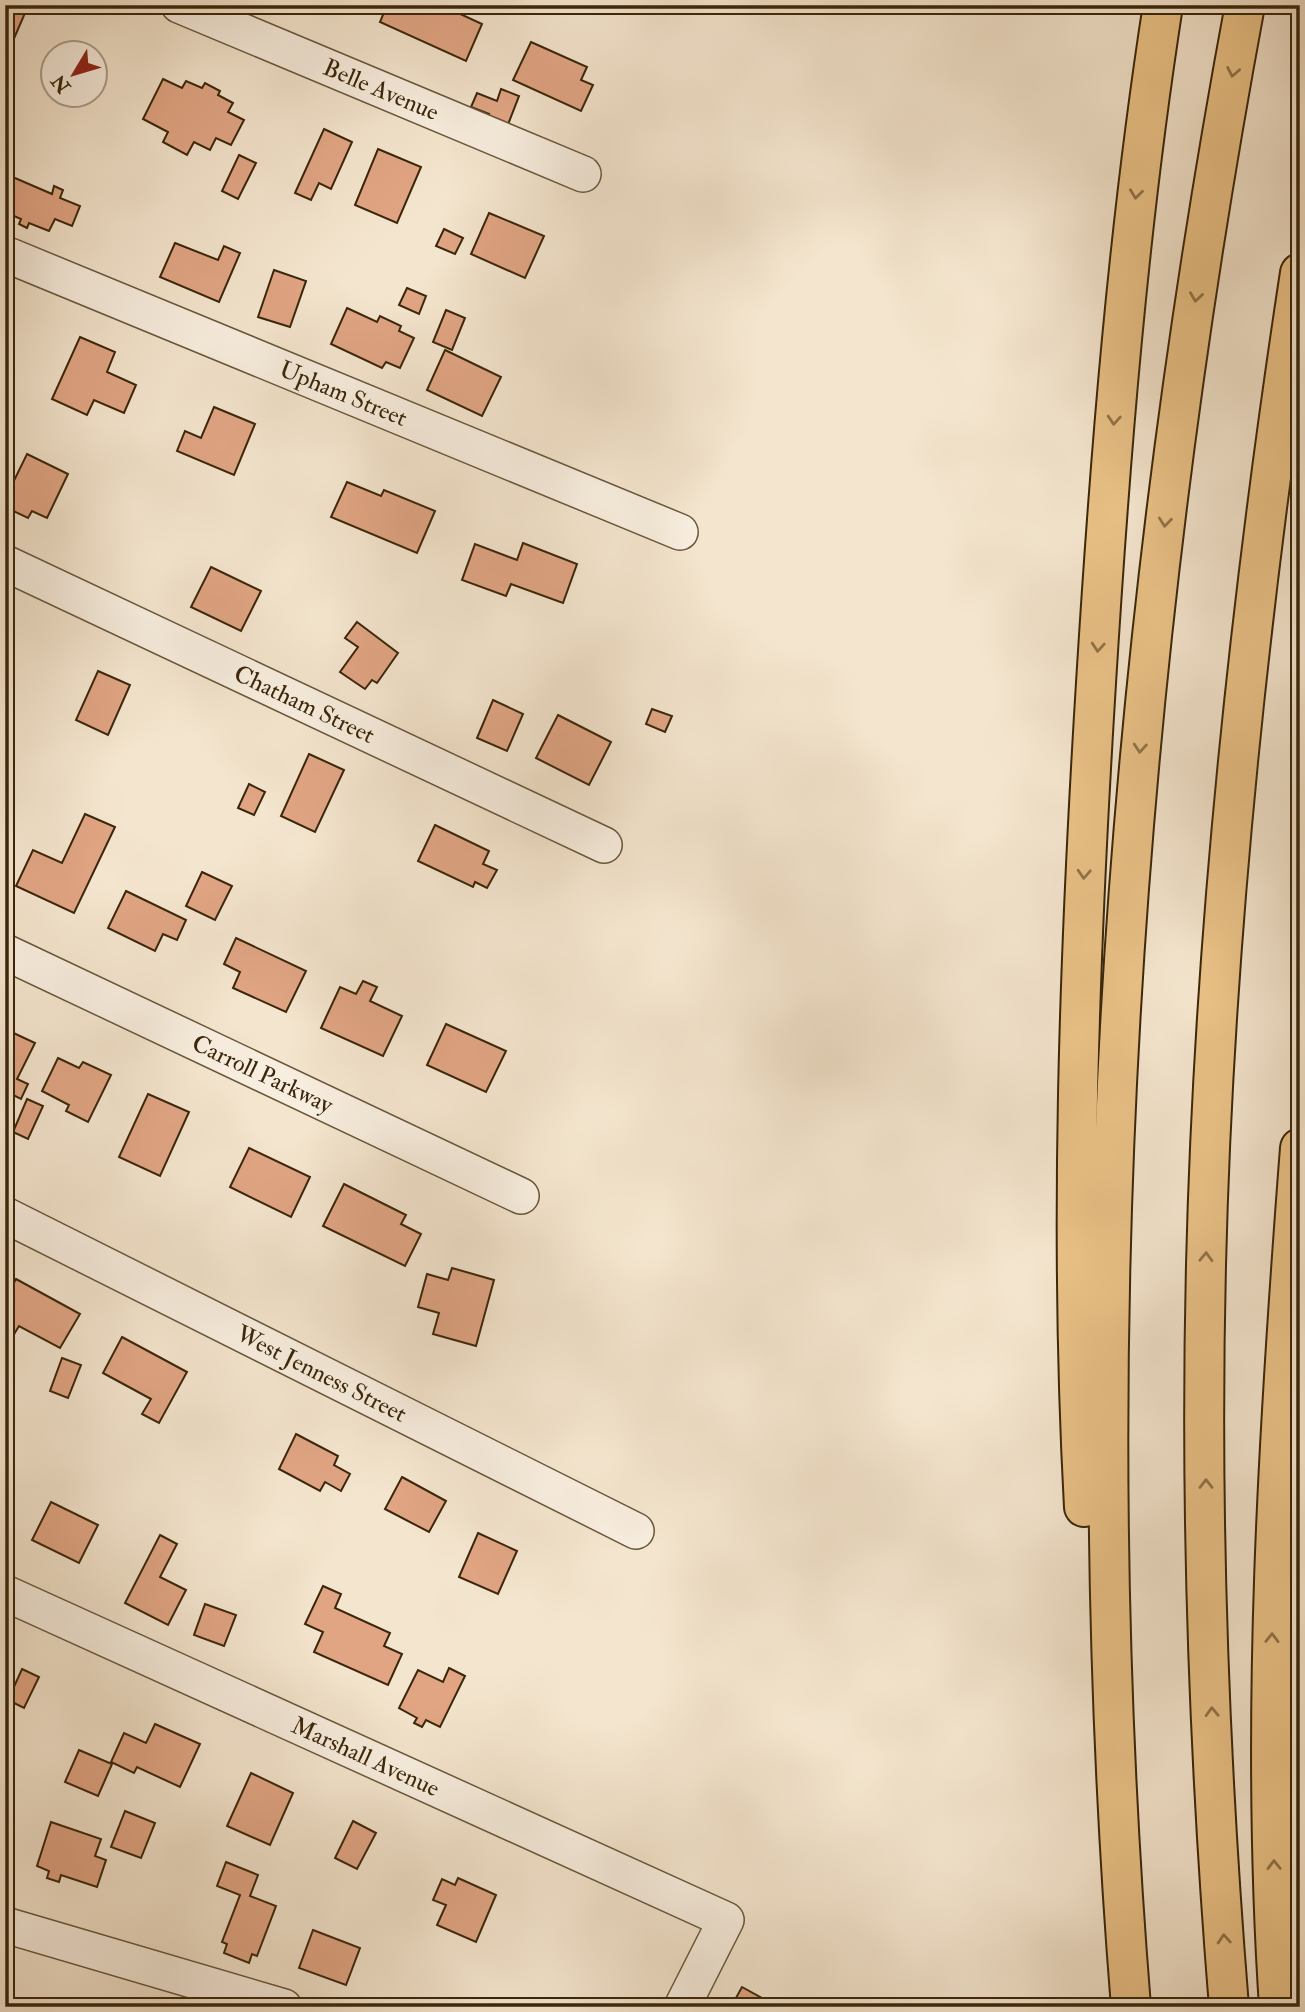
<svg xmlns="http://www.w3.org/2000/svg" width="1305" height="2012" viewBox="0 0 1305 2012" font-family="'IM FELL Double Pica',serif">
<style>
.building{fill:#e1a584;stroke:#3a260a;stroke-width:2}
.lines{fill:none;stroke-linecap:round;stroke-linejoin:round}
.street-casing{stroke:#68563b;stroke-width:38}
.highway-casing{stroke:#3a260a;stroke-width:42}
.street{stroke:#f8eedf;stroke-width:35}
.highway{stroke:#eac287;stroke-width:38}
.oneway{stroke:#927448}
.labels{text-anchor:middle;stroke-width:7;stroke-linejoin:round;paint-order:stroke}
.street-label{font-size:24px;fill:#3a260a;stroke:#f8eedf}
</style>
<rect width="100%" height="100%" fill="#f4e5ce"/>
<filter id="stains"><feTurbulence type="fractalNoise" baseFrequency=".00286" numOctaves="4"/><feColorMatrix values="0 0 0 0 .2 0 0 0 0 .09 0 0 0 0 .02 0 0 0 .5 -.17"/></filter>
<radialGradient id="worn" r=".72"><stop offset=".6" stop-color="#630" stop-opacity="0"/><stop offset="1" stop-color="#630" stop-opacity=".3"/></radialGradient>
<g class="building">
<path d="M5 5 25 13 6 57 5 56Z"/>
<path d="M387 5H441L482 24 466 61 380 22Z"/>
<path d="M531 42 587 67 581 80 593 85 581 111 513 80Z"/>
<path d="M163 79 182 88 186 81 202 88 205 83 220 91 218 95 233 103 228 112 244 120 231 145 216 138 210 150 194 142 187 155 163 142 168 132 143 119Z"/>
<path d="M501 89 519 96 507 127 488 119 489 114 471 107 477 93 497 101Z"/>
<path d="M324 129 352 142 331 189 319 183 311 200 295 193Z"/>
<path d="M378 149 421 167 397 223 355 205Z"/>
<path d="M239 155 256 163 238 199 222 191Z"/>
<path d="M8 175 52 194 54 186 63 190 60 198 80 206 72 226 55 219 49 231 29 223 27 228 19 224 21 219 5 212Z"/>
<path d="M489 213 544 236 525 278 471 254Z"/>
<path d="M444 229 463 238 455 254 436 246Z"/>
<path d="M175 243 218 260 224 246 240 253 219 302 160 277Z"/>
<path d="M274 270 306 281 290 327 258 317Z"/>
<path d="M407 288 426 296 419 314 399 305Z"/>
<path d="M347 308 377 322 380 316 401 326 399 331 414 338 400 368 386 362 382 368 331 344Z"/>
<path d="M446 310 465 318 452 350 433 342Z"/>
<path d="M80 337 115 352 107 372 136 385 124 413 94 400 87 415 52 399Z"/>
<path d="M445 350 501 377 482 416 427 390Z"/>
<path d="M214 407 255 424 234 475 177 451 185 431 201 438Z"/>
<path d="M27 454 68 474 47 518 32 511 28 518 5 507V499Z"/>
<path d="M347 482 381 496 384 490 435 511 417 553 331 517Z"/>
<path d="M523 543 577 564 563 603 511 584 506 596 462 580 475 544 517 560Z"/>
<path d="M211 567 261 591 241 631 191 607Z"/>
<path d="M357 622 398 653 377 683 372 680 365 689 340 672 358 647 345 638Z"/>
<path d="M98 671 130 685 108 735 76 720Z"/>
<path d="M493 700 523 714 507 751 477 738Z"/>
<path d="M652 709 672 716 665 732 646 724Z"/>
<path d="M558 715 611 742 589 785 536 758Z"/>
<path d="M309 754 344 770 315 832 281 816Z"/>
<path d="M249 784 265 792 254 815 238 808Z"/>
<path d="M85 814 115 827 74 913 16 886 33 850 62 863Z"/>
<path d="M435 825 489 851 483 864 497 870 487 888 475 882 473 887 418 861Z"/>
<path d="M202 872 232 886 215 920 186 906Z"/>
<path d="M126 891 186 920 177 940 163 934 155 951 108 928Z"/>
<path d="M236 938 306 971 286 1012 233 988 240 972 224 964Z"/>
<path d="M363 981 377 987 370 1001 402 1016 383 1056 321 1028 340 987 356 994Z"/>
<path d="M446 1024 506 1051 486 1092 427 1065Z"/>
<path d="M5 1029 35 1043 17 1079 28 1084 21 1099 7 1092 13 1079 5 1076Z"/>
<path d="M58 1058 79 1068 83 1062 111 1075 88 1122 66 1111 69 1105 42 1091Z"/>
<path d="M148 1094 189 1112 160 1176 119 1157Z"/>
<path d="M27 1099 43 1106 28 1139 13 1132Z"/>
<path d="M249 1148 310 1177 291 1217 230 1187Z"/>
<path d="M344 1184 406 1215 401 1224 421 1234 405 1266 323 1226Z"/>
<path d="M452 1268 494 1280 476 1346 433 1334 439 1313 418 1307 427 1274 448 1280Z"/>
<path d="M16 1279 80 1314 60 1348 19 1326 13 1336 5 1332V1299Z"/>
<path d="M122 1337 187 1372 159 1423 142 1414 151 1399 103 1373Z"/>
<path d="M62 1358 81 1365 68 1398 50 1391Z"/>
<path d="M296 1434 338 1456 334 1465 350 1474 341 1491 325 1482 320 1491 279 1469Z"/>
<path d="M402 1477 446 1501 429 1532 385 1509Z"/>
<path d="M51 1502 98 1525 79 1563 32 1540Z"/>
<path d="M478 1533 517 1551 498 1594 459 1577Z"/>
<path d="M160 1535 177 1544 160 1577 186 1590 168 1625 125 1603Z"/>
<path d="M323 1586 341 1594 335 1608 390 1633 384 1646 402 1654 388 1685 314 1652 323 1632 305 1624Z"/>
<path d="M205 1604 236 1615 224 1646 194 1635Z"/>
<path d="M449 1668 465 1676 440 1727 426 1720 422 1727 414 1723 417 1718 399 1708 418 1670 443 1682Z"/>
<path d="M22 1669 39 1677 24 1708 8 1700Z"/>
<path d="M155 1724 200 1744 180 1787 137 1767 134 1773 111 1762 124 1733 146 1743Z"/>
<path d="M79 1750 112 1764 98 1796 65 1782Z"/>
<path d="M251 1773 293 1793 270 1845 227 1826Z"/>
<path d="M125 1811 155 1823 141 1858 111 1847Z"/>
<path d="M353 1821 376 1833 357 1869 335 1858Z"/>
<path d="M51 1822 101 1839 95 1856 106 1860 97 1887 61 1875 59 1882 47 1878 49 1871 37 1866Z"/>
<path d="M226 1862 258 1875 250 1896 276 1906 257 1956 252 1954 249 1963 224 1953 227 1944 222 1942 240 1895 217 1886Z"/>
<path d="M458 1878 496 1895 476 1942 437 1925 446 1905 433 1900 442 1879 455 1885Z"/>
<path d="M313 1930 360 1948 346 1985 299 1968Z"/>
<path d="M742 1987 778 2007H731Z"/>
<path d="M5 1996 38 2007H5Z"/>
</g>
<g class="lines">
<defs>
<g id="street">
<path id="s1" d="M179 5 583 174"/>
<path id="s2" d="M5 254 680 532"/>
<path id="s3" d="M5 563 604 845"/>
<path id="s4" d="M5 952 521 1196"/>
<path id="s5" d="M5 1215 636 1531"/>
<path id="s6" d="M5 1593 726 1920 682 2007"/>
<path d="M5 1925 284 2007"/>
</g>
<g id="highway">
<path d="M1084 1507C1069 1232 1079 958 1096 683 1110 456 1128 230 1163 5"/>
<path d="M1131 2007C1077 1338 1122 664 1245 5"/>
<path d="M1229 2007C1209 1761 1200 1512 1206 1265 1214 933 1250 601 1300 273"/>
<path d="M1279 2007C1260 1720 1278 1434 1300 1148"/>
</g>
</defs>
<use href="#street" class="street-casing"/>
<use href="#highway" class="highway-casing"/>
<use href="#street" class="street"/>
<use href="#highway" class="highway"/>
</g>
<defs><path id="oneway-chevron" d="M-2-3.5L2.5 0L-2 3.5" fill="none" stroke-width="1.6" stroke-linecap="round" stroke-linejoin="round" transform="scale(1.75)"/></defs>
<g class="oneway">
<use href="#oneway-chevron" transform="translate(1233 72) rotate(101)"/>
<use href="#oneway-chevron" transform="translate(1136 194) rotate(97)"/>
<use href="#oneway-chevron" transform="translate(1196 297) rotate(98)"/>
<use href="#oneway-chevron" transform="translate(1114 420) rotate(94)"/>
<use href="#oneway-chevron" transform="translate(1165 522) rotate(96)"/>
<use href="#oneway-chevron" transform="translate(1098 647) rotate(94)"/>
<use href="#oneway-chevron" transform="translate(1140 748) rotate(95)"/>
<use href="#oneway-chevron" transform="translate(1084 874) rotate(93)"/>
<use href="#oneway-chevron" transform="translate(1206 1257) rotate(-88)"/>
<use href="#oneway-chevron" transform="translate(1206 1484) rotate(-90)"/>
<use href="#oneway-chevron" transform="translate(1272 1638) rotate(-89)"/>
<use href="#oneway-chevron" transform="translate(1212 1712) rotate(-92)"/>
<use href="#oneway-chevron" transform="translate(1274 1865) rotate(-91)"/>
<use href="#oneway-chevron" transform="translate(1224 1939) rotate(-94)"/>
</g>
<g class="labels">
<g class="street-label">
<text dy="8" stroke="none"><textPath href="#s1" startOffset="219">Belle Avenue</textPath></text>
<text dy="8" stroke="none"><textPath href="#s2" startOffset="366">Upham Street</textPath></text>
<text dy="8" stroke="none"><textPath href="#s3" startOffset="331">Chatham Street</textPath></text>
<text dy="8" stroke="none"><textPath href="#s4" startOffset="285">Carroll Parkway</textPath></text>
<text dy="8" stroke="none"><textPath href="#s5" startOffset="354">West Jenness Street</textPath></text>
<text dy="8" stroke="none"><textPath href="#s6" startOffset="396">Marshall Avenue</textPath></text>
</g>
</g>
<rect width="1305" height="2012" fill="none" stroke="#f4e5ce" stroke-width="28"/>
<rect x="7" y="7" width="1291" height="1998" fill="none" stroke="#3a260a" stroke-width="3.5"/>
<rect x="14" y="14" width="1277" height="1984" fill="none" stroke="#3a260a" stroke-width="2"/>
<g transform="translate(74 74) rotate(232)"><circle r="33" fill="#f8eedf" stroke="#ac9e8a" stroke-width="2"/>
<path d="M0-5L12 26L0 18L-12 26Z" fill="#8f2418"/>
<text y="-10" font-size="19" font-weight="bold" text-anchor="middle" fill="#3a260a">N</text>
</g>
<rect width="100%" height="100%" filter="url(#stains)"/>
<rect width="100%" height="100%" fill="url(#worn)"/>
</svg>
